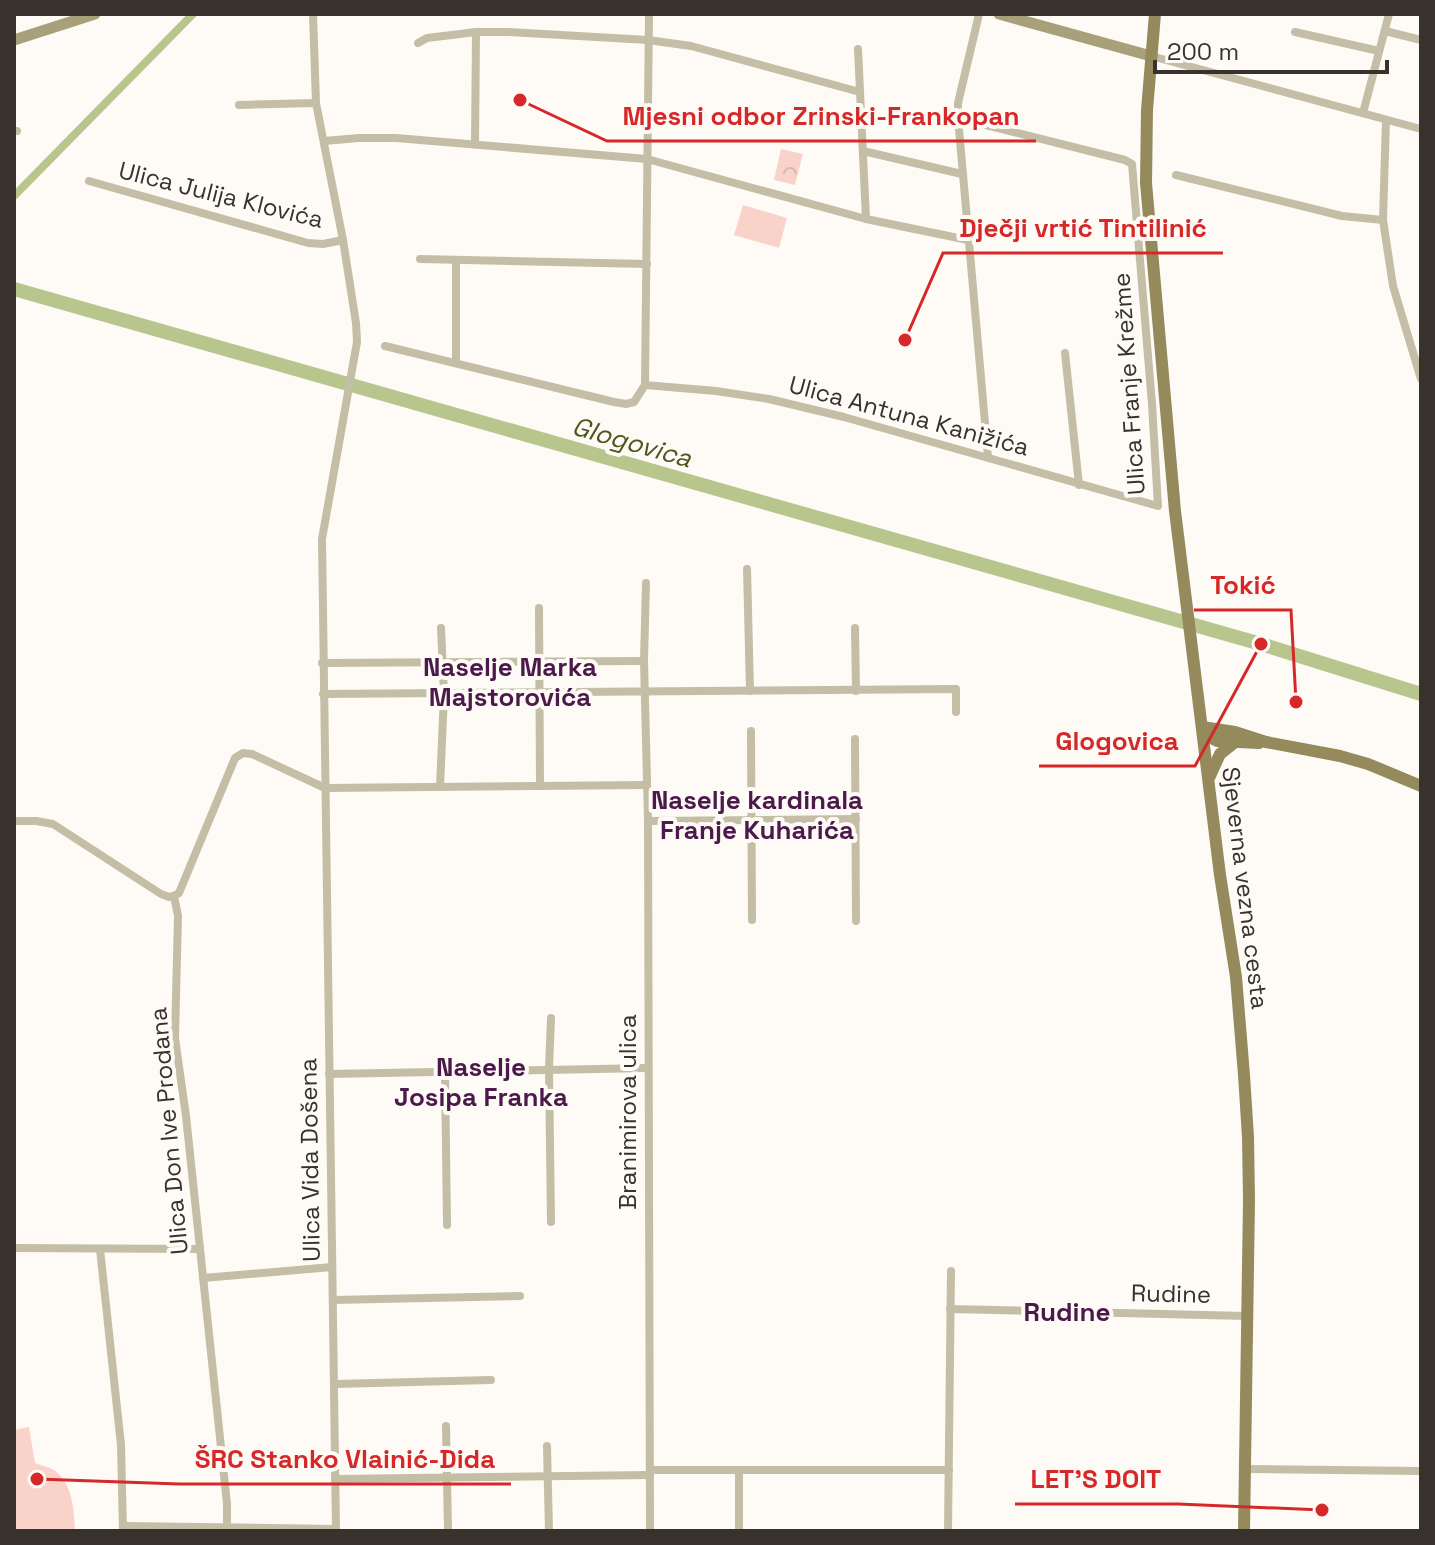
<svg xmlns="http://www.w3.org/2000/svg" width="1435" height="1545" viewBox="0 0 1435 1545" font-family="'Space Grotesk',sans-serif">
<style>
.green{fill:#f9d3ca}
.park{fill:url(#park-crowns)}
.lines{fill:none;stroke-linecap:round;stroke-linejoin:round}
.canal{stroke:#b8c58d;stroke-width:8}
.river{stroke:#b8c58d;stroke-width:14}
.street{stroke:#c3bea5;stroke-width:8}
.secondary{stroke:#a8a07b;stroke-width:11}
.primary{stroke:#948a5c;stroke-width:12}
.labels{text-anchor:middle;stroke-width:8;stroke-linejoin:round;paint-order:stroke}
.street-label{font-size:24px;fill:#37322b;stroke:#fefbf7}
.water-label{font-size:26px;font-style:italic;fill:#4c571a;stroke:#fefbf7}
.neighbourhood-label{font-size:26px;font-weight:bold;fill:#4b1a4b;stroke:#fefbf7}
.leader{fill:none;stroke:#d62828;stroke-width:3}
.callout-dot{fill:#d62828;stroke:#fefbf7;stroke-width:3}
.callout-label{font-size:26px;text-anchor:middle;font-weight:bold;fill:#d62828;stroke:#fefbf7;stroke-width:8;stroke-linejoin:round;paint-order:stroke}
</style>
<defs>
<pattern id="park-crowns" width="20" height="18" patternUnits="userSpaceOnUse" patternTransform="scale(2)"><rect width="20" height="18" fill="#f9d3ca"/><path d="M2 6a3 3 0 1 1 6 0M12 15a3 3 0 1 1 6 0" fill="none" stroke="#d6b6ae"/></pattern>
</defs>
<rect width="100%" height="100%" fill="#fefbf7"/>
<g class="green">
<path d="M743 205 787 218 779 248 734 235Z"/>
<path d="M29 1427 35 1463C40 1465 49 1467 54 1470 73 1484 74 1510 75 1531H14V1430Z"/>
</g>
<path class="park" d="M781 149 803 154 795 185 774 180Z"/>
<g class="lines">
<path class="canal" d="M14 196 193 14"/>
<path class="river" d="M14 289 1261 644 1421 694"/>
<g class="street">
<path d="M313 14 316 103 343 240 356 323 357 342 322 539 336 1531"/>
<path d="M979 14 958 103V118L988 457"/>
<path d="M1385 31 1421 40"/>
<path d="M1295 32 1379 51"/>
<path d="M418 43 427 38 476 32H509L648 40 691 46 860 92"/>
<path d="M858 49 866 219"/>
<path d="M1151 56 1421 129"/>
<path d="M239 105 316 103"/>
<path d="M1363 113 1389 14"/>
<path d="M1386 120 1383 220 1393 286 1421 379"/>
<path d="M14 131H17"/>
<path d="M324 141 359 138H396L647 159 866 219 968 240"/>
<path d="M475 144 476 32"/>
<path d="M863 151 962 174"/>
<path d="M1176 175 1342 216 1383 220"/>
<path d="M89 181 308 243 323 244 343 240"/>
<path d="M420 259 647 264"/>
<path d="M385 346 614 402 626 404 634 402 645 385 649 14"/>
<path d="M1065 353 1079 485"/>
<path d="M456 363V260"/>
<path d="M645 385 716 391 769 399 844 417 1158 506 1152 404 1132 164 1125 160 958 118"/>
<path d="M747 569 750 691"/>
<path d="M646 583 644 661 648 821 650 1531"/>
<path d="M539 608 540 786"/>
<path d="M855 628 856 691"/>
<path d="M322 663 644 661"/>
<path d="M323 694 956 689V712"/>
<path d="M751 731 752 920"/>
<path d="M855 739 856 921"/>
<path d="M440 787 444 694 441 628"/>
<path d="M14 821H36L53 824 161 894 169 897 174 896"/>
<path d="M648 821 856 819"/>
<path d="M445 1072 447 1225"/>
<path d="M329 1074 648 1068"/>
<path d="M551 1222 549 1069 551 1018"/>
<path d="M14 1248 200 1249"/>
<path d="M100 1249 121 1445 123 1531"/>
<path d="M203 1278 332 1267"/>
<path d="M333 1300 520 1296"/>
<path d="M950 1309 1246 1316"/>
<path d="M335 1384 491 1380"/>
<path d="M446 1426 448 1531"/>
<path d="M547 1446 549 1531"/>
<path d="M1245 1469 1421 1471"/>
<path d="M650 1470H949"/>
<path d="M739 1471V1531"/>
<path d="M335 1479 650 1475"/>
<path d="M124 1526 336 1529"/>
<path d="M227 1531V1504L186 1116 175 1038 178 916 174 896 179 893 235 758 243 753 252 754 325 788 646 785"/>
<path d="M948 1531 951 1271"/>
</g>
<g class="secondary">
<path d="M999 14 1151 56"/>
<path d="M14 40 95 14"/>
</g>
<g class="primary">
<path d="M1155 14 1147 110 1146 183 1175 511 1220 875 1236 977 1244 1075 1248 1137 1249 1200 1244 1531"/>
<path d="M1202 727 1235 732 1266 742 1340 756 1368 764 1421 786"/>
<path d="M1203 734 1217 741 1259 743"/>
<path d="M1210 776 1220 754 1235 742"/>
</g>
</g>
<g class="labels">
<g class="street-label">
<text transform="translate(221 195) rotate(14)" y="8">Ulica Julija Klovića</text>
<text transform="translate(1129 384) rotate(-94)" y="8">Ulica Franje Krežme</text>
<text transform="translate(909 416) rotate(15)" y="8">Ulica Antuna Kanižića</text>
<text transform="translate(1245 888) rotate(83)" y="8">Sjeverna vezna cesta</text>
<text transform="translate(628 1112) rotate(-90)" y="8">Branimirova ulica</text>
<text transform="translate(169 1131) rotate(-95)" y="8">Ulica Don Ive Prodana</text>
<text transform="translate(310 1160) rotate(-91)" y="8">Ulica Vida Došena</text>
<text transform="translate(1171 1294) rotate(1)" y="8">Rudine</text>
</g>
<g class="water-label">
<text transform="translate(632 442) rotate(16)" y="9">Glogovica</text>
</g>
<g class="neighbourhood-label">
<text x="510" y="676">Naselje Marka<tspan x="510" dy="30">Majstorovića</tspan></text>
<text x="757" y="809">Naselje kardinala<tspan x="757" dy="30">Franje Kuharića</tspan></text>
<text x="481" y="1076">Naselje<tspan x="481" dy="30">Josipa Franka</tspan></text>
<text x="1067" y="1321">Rudine</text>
</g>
</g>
<path class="leader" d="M520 100L607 141H1036M905 340L943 253H1223M1296 702L1291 610H1194M1261 644L1195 766H1039M37 1479L179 1484H511M1322 1510L1178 1504H1015"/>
<g class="callout-dot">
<circle cx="520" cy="100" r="8"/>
<circle cx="905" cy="340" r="8"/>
<circle cx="1296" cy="702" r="8"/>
<circle cx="1261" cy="644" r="8"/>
<circle cx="37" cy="1479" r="8"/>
<circle cx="1322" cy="1510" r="8"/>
</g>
<g class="callout-label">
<text x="821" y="125">Mjesni odbor Zrinski-Frankopan</text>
<text x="1083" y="237">Dječji vrtić Tintilinić</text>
<text x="1243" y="594">Tokić</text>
<text x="1117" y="750">Glogovica</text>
<text x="345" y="1468">ŠRC Stanko Vlainić-Dida</text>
<text x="1096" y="1488">LET'S DOIT</text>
</g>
<rect width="1435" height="1545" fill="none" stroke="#37322b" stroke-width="32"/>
<path d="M1155 60v12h232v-12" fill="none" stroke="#37322b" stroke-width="4"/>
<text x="1167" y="60" font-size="24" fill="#37322b" stroke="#fefbf7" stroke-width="6" paint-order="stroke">200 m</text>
</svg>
